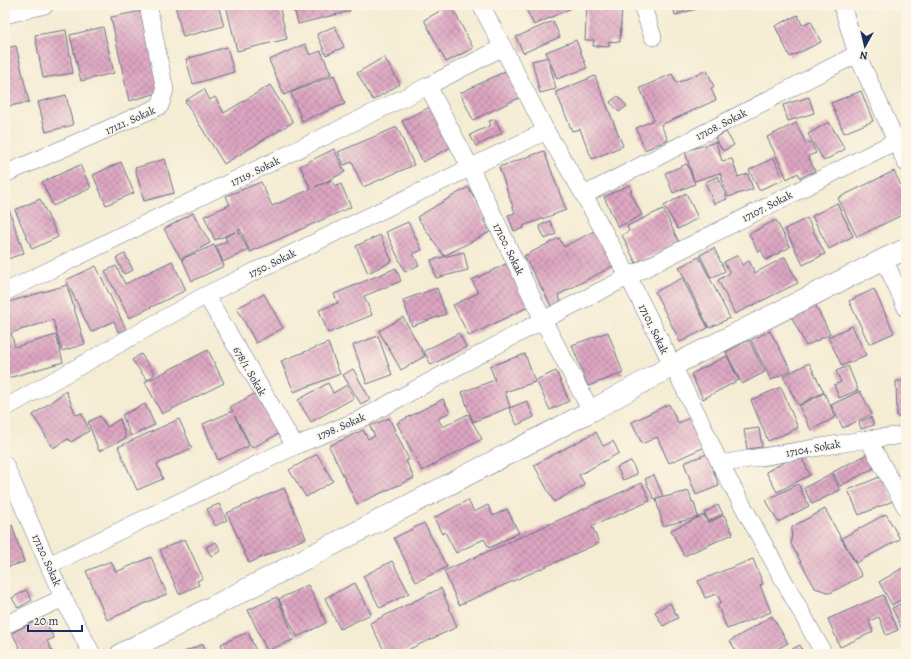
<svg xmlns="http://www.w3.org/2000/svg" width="911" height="659" viewBox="0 0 911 659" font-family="Alegreya,serif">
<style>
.building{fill:url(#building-cross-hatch)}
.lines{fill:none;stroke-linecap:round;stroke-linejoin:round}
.minor-casing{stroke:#677187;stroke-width:18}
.tertiary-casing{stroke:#677187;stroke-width:22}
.minor{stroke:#fff;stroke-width:17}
.tertiary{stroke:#fff;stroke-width:21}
.labels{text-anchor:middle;stroke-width:3;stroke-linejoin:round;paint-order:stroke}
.street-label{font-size:11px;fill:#1b2f5e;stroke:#fcf5e5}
</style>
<defs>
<pattern id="building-cross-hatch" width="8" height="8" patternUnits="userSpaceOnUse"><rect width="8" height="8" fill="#dda5c1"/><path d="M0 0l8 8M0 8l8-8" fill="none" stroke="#b287a0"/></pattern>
</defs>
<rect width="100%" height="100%" fill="#fcf5e5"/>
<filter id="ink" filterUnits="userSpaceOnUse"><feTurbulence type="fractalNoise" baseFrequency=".025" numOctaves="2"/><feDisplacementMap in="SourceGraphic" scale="8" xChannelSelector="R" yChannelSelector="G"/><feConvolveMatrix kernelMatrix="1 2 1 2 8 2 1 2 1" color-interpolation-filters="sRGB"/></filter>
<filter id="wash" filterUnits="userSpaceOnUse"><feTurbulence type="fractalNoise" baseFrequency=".012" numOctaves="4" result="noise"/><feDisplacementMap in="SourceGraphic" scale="16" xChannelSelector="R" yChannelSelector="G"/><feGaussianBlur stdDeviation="0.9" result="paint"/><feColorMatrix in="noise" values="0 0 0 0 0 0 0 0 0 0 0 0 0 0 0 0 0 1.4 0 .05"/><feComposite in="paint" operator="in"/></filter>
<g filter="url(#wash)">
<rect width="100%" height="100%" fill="#f4ecd3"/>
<g id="blocks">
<g class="building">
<path d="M175 5H218L224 26 183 37Z"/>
<path d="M226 5H279L287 39 237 51Z"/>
<path d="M291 5H348L350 11 298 24 295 12H293Z"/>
<path d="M445 5H451L473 48 446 62 424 20 440 11 438 9Z"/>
<path d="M524 5H578L534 25Z"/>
<path d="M587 5H622L620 42 609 41V47L593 46 594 40H585Z"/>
<path d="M673 5H710L675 15Z"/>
<path d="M147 10 162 86 154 94 129 101 111 17Z"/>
<path d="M798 15 802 25 811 21 821 42 790 57 775 26Z"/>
<path d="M553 21 560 37 523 53 516 37Z"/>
<path d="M335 26 344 47 326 55 317 34Z"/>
<path d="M103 27 114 73 81 81 70 35Z"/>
<path d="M66 30 73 73 43 78 35 35Z"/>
<path d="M576 40 587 68 557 79 546 52Z"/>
<path d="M305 44 310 55 321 51 331 74 284 95 269 60Z"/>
<path d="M16 46 29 102 5 107V48Z"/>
<path d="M227 47 234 72 193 84 186 59Z"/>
<path d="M384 57 400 84 373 100 357 73Z"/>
<path d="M548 57 556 89 540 93 532 61Z"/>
<path d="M510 69 523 96 473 120 460 93Z"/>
<path d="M707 70 714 87 711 88 716 100 661 125 668 140 645 150 636 128 654 120 640 88 672 74 677 83Z"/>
<path d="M334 75 345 104 302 121 291 93Z"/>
<path d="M595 76 623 146 592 159 580 129 572 131 556 92Z"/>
<path d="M906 77V86L903 78Z"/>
<path d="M270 85 293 122 224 164 185 101 204 89 210 100 215 97 224 113Z"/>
<path d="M861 91 873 121 844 133 831 103Z"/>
<path d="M66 95 73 125 46 132 38 102Z"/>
<path d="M618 96 627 106 619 112 610 102Z"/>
<path d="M809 97 814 113 788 121 783 105Z"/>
<path d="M432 106 453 146 423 162 402 121Z"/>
<path d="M495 119 502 133 476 146 470 135 491 125 489 121Z"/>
<path d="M829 122 845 149 824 161 808 134Z"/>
<path d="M796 123 806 144 811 142 816 153 808 156 815 171 800 178 798 173 787 179 767 137Z"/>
<path d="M397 127 414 165 363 187 352 162 344 165 338 152Z"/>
<path d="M726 132 734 145 723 151 715 138Z"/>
<path d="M716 142 722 161 732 159 738 177 748 174 753 189 728 197 720 173 694 181 685 151Z"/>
<path d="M334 149 345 172 315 187 332 180 335 187 341 184 351 207 250 252 240 229 238 230 248 250 223 262 216 246 227 241 225 237 235 232 215 240 204 216 230 205 226 196 261 182 272 206 311 189 300 166Z"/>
<path d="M544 151 566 210 523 226 524 228 514 231 508 215 515 213 499 167Z"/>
<path d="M774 158 783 180 759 190 749 170Z"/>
<path d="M165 159 174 193 144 201 135 168Z"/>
<path d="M121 162 134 193 106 205 93 175Z"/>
<path d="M687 164 695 184 673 193 665 173Z"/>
<path d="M80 165 91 188 53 206 42 182Z"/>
<path d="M894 171 906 196V213L857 237 838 198Z"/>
<path d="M718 176 727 199 714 204 705 182Z"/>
<path d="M629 185 632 191H630L642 215 618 227 604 197Z"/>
<path d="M468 187 486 218 483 220 490 232 444 256 417 217Z"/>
<path d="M686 193 698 218 678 229 664 206Z"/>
<path d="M40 199 58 237 32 249 15 210Z"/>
<path d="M837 203 853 236 829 249 812 216Z"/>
<path d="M8 207 24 253 5 260V208Z"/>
<path d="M663 209 679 242 636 263 622 235 629 231 627 226Z"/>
<path d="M193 213 210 243 181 259 164 229Z"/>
<path d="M807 218 825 254 803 265 785 229Z"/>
<path d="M776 220 790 247 766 260 761 250 758 252 749 234Z"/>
<path d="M550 221 556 234 545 239 539 226Z"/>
<path d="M408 222 422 250 413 254 419 265 405 272 386 232Z"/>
<path d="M596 230 615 265 558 295 561 302 552 307 524 256 559 238 564 247Z"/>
<path d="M380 235 392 261 368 273 356 246Z"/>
<path d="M214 245 224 266 192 281 182 259Z"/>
<path d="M714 248 725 271 711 278 700 255Z"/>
<path d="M464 252 468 270 436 278 431 260Z"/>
<path d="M125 254 133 270 124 274 116 258Z"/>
<path d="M738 255 742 265 749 261 755 273 785 257 798 283 735 314 718 280 730 273 724 262Z"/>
<path d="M699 257 730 318 709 328 679 267Z"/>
<path d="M172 261 186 290 129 318 105 271 116 266 125 284Z"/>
<path d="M508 263 530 306 469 336 453 305 478 293 472 280Z"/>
<path d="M96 266 126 329 118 332 114 321 91 332 66 280Z"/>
<path d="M396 268 401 281 364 296 372 315 328 333 319 310 338 303 334 294Z"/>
<path d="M682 278 708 328 680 342 655 292Z"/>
<path d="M67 285 85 344 62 351 53 320 11 333 15 347 56 335 63 362 5 379V303Z"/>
<path d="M437 288 446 314 412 326 403 300Z"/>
<path d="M874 289 894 333 869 344 849 301Z"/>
<path d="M264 294 283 328 256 343 237 308Z"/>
<path d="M815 304 830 334 806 346 791 316Z"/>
<path d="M403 317 425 356 401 370 379 331Z"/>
<path d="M852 326 866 355 842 366 828 337Z"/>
<path d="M770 331 791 370 771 380 751 340Z"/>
<path d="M608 332 623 373 588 386 572 345Z"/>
<path d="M459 333 466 347 431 365 424 351Z"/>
<path d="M378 336 392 375 367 384 353 345Z"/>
<path d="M749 340 765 372 742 384 726 352Z"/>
<path d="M328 343 340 374 294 392 281 361Z"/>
<path d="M208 350 224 383 162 414 145 382Z"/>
<path d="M141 354 155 374 147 380 132 360Z"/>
<path d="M525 354 535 382 505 392 510 407 473 422 462 392 495 380 490 366Z"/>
<path d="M727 356 739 380 703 399 691 374Z"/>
<path d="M809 363 824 392 798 405 783 376Z"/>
<path d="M848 366 858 390 839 398 834 385 841 382 836 371Z"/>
<path d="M353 369 370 399 361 404 343 375Z"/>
<path d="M556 371 569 401 550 410 536 380Z"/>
<path d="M896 381H906V416L897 417Z"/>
<path d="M328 383 333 393 347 385 354 398 311 422 298 400Z"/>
<path d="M781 387 798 428 768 441 751 400Z"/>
<path d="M66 391 76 415 82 413 89 431 71 442 68 439 53 448 33 415Z"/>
<path d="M860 391 872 414 843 428 831 405Z"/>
<path d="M258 392 280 433 252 448 235 416 249 446 218 460 203 424 233 411 230 407Z"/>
<path d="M824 393 836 417 811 430 799 406Z"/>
<path d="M443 399 450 412 438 419 443 427 468 414 482 439 422 471 397 423Z"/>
<path d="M527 401 534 417 517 425 509 408Z"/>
<path d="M145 404 155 425 131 436 122 415Z"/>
<path d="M669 404 678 423 694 416 707 446 669 463 657 437 642 444 632 422Z"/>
<path d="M100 416 107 427 120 419 126 438 99 451 88 422Z"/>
<path d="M871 417 874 425 861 429 859 422Z"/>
<path d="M389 418 409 460 406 461 414 478 357 504 329 446 363 430 368 439 375 436 370 426Z"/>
<path d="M179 419 192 448 157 464 163 479 137 490 118 447Z"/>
<path d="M759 428 762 447 747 449 744 430Z"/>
<path d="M596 432 603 446 613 441 619 453 579 475 585 485 554 502 534 465Z"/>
<path d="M317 454 333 481 306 497 289 470Z"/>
<path d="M707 454 719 486 696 495 684 463Z"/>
<path d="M800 454 810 475 777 492 766 472Z"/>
<path d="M867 454 874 468 840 486 833 472Z"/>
<path d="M631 461 637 474 623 480 617 467Z"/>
<path d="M832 473 840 490 812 504 804 488Z"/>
<path d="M654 475 663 496 654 499 645 479Z"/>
<path d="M882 476 893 501 859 515 848 490Z"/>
<path d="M642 483 650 501 592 526 599 543 459 605 444 571Z"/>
<path d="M798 484 809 506 778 522 766 500Z"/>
<path d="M284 488 306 538 249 563 227 513Z"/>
<path d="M689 491 692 502H694L698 517 663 526 656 499Z"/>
<path d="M468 500 474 512 488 505 493 516 507 509 519 533 489 548 484 539 456 553 445 532 442 534 434 518Z"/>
<path d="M219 504 227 520 215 526 207 509Z"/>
<path d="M718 505 723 514 709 521 704 513Z"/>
<path d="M825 509 862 576 830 593 815 588 791 544 792 527Z"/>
<path d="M886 514 900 539 856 563 842 538Z"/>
<path d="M704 515 708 523 724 515 733 534 684 556 671 530Z"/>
<path d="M424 523 447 567 416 582 394 538Z"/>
<path d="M12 525 24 562 5 568V527Z"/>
<path d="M185 539 203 578 197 581 199 585 179 594 160 550Z"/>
<path d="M216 542 221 551 211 556 206 547Z"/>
<path d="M151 557 167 594 107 620 86 571 111 561 116 572Z"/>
<path d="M753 559 763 584 760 585 771 612 727 629 717 604 721 602 717 594 705 598 698 581Z"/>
<path d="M392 561 409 593 380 608 363 576Z"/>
<path d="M906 566V597L892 605 879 582Z"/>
<path d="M355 583 371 614 340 629 325 598Z"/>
<path d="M308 585 326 623 297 637 279 599Z"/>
<path d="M441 588 457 627 399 654H386L370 623Z"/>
<path d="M26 590 32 600 18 608 12 598Z"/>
<path d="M883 595 898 630 886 635 879 617 869 621 873 632 840 647 828 619Z"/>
<path d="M277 597 295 639 267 651 248 610Z"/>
<path d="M906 601V629L903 631 892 608Z"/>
<path d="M670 603 678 618 663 626 655 612Z"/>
<path d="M772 616 788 643 768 654H738L730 641Z"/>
<path d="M43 617 54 638 47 641 54 654H23L12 633Z"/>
<path d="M248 632 256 651 251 653 252 654H225L221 644Z"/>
<path d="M203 644 207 654H179Z"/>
<path d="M800 645 804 654H783Z"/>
</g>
</g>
</g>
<g filter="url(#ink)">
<use href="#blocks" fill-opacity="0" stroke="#677187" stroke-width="1"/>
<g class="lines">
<defs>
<g id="minor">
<path d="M481 5 546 131 584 195 628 276 700 420 720 464 824 654"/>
<path d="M642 5 653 37"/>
<path d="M842 5 857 54 906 163"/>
<path d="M5 15 45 5"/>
<path d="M428 86 470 167 543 320 591 411"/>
<path d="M5 174 160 106 165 90 148 5"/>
<path d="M584 195 857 54"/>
<path d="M884 259 906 308"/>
<path d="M5 292 428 86 503 47"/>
<path d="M206 295 295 446"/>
<path d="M5 408 206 295 546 131"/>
<path d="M868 439 906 508"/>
<path d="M720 464 868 439 906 435"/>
<path d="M5 465 63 598 92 654"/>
<path d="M49 565 295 446 361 419 543 320 906 136"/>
<path d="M5 625 63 598"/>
</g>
<path id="tertiary" d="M121 654 591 411 672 366 884 259 906 249"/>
</defs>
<use href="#minor" class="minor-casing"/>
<use href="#tertiary" class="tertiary-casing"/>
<use href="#minor" class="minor"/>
<use href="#tertiary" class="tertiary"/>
</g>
</g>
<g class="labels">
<g class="street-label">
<text transform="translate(130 120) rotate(-24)" y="4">17121. Sokak</text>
<text transform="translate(721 124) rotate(-27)" y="4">17108. Sokak</text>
<text transform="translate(255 171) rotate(-26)" y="4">17119. Sokak</text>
<text transform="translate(767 206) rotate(-27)" y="4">17107. Sokak</text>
<text transform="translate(509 249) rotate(64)" y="4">17100. Sokak</text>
<text transform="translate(272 263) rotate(-26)" y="4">1750. Sokak</text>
<text transform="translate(654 329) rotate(64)" y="4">17101. Sokak</text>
<text transform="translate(250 371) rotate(60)" y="4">678/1. Sokak</text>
<text transform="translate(341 426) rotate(-23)" y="4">1798. Sokak</text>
<text transform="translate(813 448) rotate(-10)" y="4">17104. Sokak</text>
<text transform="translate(47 560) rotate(66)" y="4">17120. Sokak</text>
</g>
</g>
<rect width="911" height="659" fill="none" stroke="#fcf5e5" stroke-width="20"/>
<g transform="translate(865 46) rotate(188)" stroke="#fcf5e5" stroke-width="3" paint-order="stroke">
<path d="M0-3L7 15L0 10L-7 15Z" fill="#1b2f5e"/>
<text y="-6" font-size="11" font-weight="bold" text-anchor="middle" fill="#1b2f5e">N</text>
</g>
<path d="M28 625v6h54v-6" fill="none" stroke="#1b2f5e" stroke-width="2"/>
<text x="34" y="625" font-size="12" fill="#1b2f5e" stroke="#fcf5e5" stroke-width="3" paint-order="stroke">20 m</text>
</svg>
